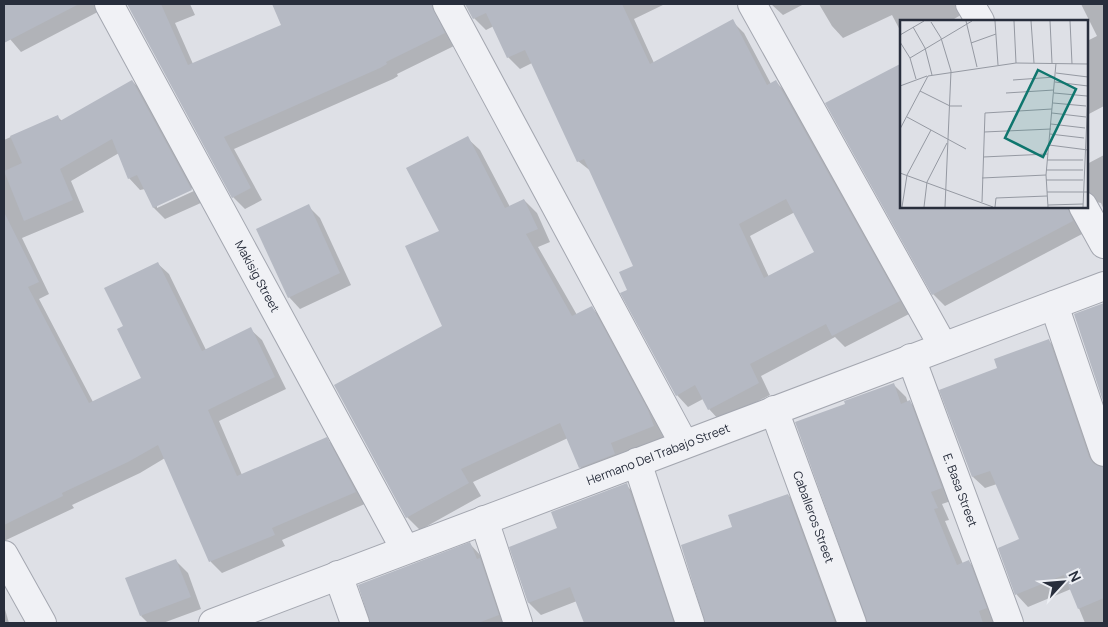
<svg xmlns="http://www.w3.org/2000/svg" width="1108" height="627" viewBox="0 0 1108 627" font-family="Manrope,sans-serif">
<style>
.shadow{fill:#0003;fill-rule:evenodd}
.building{fill:#b5b9c3;fill-rule:evenodd}
.lines{fill:none;stroke-linecap:round;stroke-linejoin:round}
.minor-casing{stroke:#a4a7b0;stroke-width:30}
.tertiary-casing{stroke:#a4a7b0;stroke-width:30}
.minor{stroke:#f0f1f5;stroke-width:28}
.tertiary{stroke:#f0f1f5;stroke-width:28}
.labels{text-anchor:middle;stroke-width:4.5;stroke-linejoin:round;paint-order:stroke}
.street-label{font-size:12px;fill:#282e3c;stroke:#edeff4}
.inset-road{fill:none;stroke:#9599a2;stroke-width:1}
.view{fill:#0f766e;fill-opacity:0.15;stroke:#0f766e;stroke-width:2.5}
.inset-edge{fill:none;stroke:#282e3c;stroke-width:2.5}
</style>
<rect width="100%" height="100%" fill="#dee0e6"/>
<g class="shadow">
<path d="M4 4H113L21 52 4 32Z"/>
<path d="M128 4H190L195 15 175 23 193 64 282 26 273 4H449L456 45 397 74 398 76 393 79 234 149 262 200 245 209 233 197Z"/>
<path d="M466 4H665L634 19 654 63 732 21 744 33 771 84 776 82 787 93 911 313 845 347 835 337 761 376 770 395 720 421 709 409 703 399 688 407 677 395 629 290 634 266 592 172 578 161 532 63 520 69 508 57 494 26 486 30 474 18ZM795 212 816 252 769 277 750 236Z"/>
<path d="M771 4H804L783 15Z"/>
<path d="M819 4H962L966 12 954 19 956 21H902V34L892 15 843 38 832 26Z"/>
<path d="M1081 4H1104V106L1087 115V41L1097 36Z"/>
<path d="M132 81 144 93 195 187 157 205V208L196 190 203 202 165 219 154 208 145 189 140 190 129 178 119 153 71 181 84 212 22 238 49 294 39 299 93 402 142 379 125 326 157 263 169 274 206 350 250 329 262 340 286 389 219 421 242 475 326 439 338 450 367 503 282 540 285 546 222 573 211 562 165 458 140 473 72 505 74 508 4 541V140L57 116 62 121Z"/>
<path d="M827 103 902 206H1085L1084 233 945 306 933 294Z"/>
<path d="M467 138 480 150 510 207 524 200 537 213 550 242 538 247 577 315 592 308 605 321 666 439 593 480 580 467 568 438 473 482 481 496 420 530 407 517 444 327 440 231Z"/>
<path d="M1104 155V210L1101 203 1096 202 1087 205V164Z"/>
<path d="M308 206 320 218 351 285 300 309 289 297Z"/>
<path d="M1104 304V400L1075 315Z"/>
<path d="M1049 341 1061 353 1100 468H1104V623H1085L1071 589 1028 607 1017 595 1000 549 1021 540 997 484 985 488 973 477 999 369Z"/>
<path d="M893 384 906 397 908 403 910 402 922 414 954 500 942 504 949 520 945 521 963 564 969 562 981 574 998 620 990 623H868L847 405Z"/>
<path d="M626 485 638 497 681 623H585L577 601 541 615 529 603 511 548 559 529Z"/>
<path d="M788 495 800 507 842 623H706L734 528Z"/>
<path d="M470 544 481 556 509 623H371V618Z"/>
<path d="M176 561 188 573 201 609 163 623H148L141 616Z"/>
<path d="M4 606 9 623H4Z"/>
</g>
<g class="building">
<path d="M4 4H79L4 43Z"/>
<path d="M127 4H161L188 65 281 25 272 4H431L445 33 386 62 387 64 380 68 224 137 251 188 232 198Z"/>
<path d="M465 4H622L650 64 733 19 767 85 776 80 900 301 832 336 826 324 750 364 759 383 708 410 695 385 676 396 620 293 627 290 619 272 633 266 584 159 577 162 525 50 507 58 486 13 473 19ZM786 199 814 252 764 278 739 224Z"/>
<path d="M902 63V206H1067L1073 221 932 295 825 103Z"/>
<path d="M132 80 192 190 153 208 137 175 128 179 112 139 60 169 73 200 24 221 4 171 22 163 10 136 58 115 60 121Z"/>
<path d="M468 136 505 208 524 199 538 229 526 234 572 316 592 306 648 410 654 426 611 443 615 454 579 468 560 423 461 469 469 483 406 518 334 385 442 326 405 246 439 231 406 168Z"/>
<path d="M309 204 340 273 288 298 256 229Z"/>
<path d="M4 212 39 282 28 287 89 403 141 378 117 329 123 326 104 288 158 262 202 351 251 327 275 377 208 410 237 476 327 437 356 492 272 528 275 535 209 562 158 445 128 462 62 493 63 496 4 525Z"/>
<path d="M1104 303V404L1074 314Z"/>
<path d="M1049 339 1089 457 1094 464 1104 467V598L1078 609 1064 575 1015 595 998 548 1019 539 990 471 972 477 939 390 997 368 994 359Z"/>
<path d="M894 383 901 404 910 400 942 488 931 492 938 508 934 509 957 565 969 560 987 608 979 611 983 623H867L795 422 845 404 844 401Z"/>
<path d="M627 483 674 623H584L570 587 528 603 509 547 557 528 551 512Z"/>
<path d="M788 494 835 623H705L681 545 732 527 728 515Z"/>
<path d="M470 542 477 559 480 558 499 615 478 623H370L358 585Z"/>
<path d="M176 559 191 597 140 616 125 578Z"/>
</g>
<g class="lines">
<defs>
<g id="minor">
<path id="s1" d="M109 4 405 549"/>
<path d="M447 4 684 444"/>
<path d="M752 4 943 346"/>
<path d="M970 4 980 21"/>
<path d="M1083 206 1104 244"/>
<path d="M1054 305 1104 452"/>
<path id="s2" d="M911 358 1009 623"/>
<path id="s3" d="M774 410 852 623"/>
<path d="M637 462 690 623"/>
<path d="M484 520 518 623"/>
<path d="M4 555 42 623"/>
<path d="M338 575 355 623"/>
</g>
<g id="tertiary">
<path id="s4" d="M213 623 1104 286"/>
</g>
</defs>
<use href="#minor" class="minor-casing"/>
<use href="#tertiary" class="tertiary-casing"/>
<use href="#minor" class="minor"/>
<use href="#tertiary" class="tertiary"/>
</g>
<g class="labels">
<g class="street-label">
<text dy="4" stroke="none"><textPath href="#s1" startOffset="310">Makisig Street</textPath></text>
<text dy="4" stroke="none"><textPath href="#s4" startOffset="476">Hermano Del Trabajo Street</textPath></text>
<text dy="4" stroke="none"><textPath href="#s2" startOffset="141">E. Basa Street</textPath></text>
<text dy="4" stroke="none"><textPath href="#s3" startOffset="114">Caballeros Street</textPath></text>
</g>
</g>
<g transform="translate(900 20)">
<rect width="188" height="188" fill="#dee0e6"/>
<path class="inset-road" d="M66 1 77 47M95 1 98 45M114 1 116 43M131 1 134 43M150 1 152 43M170 1 172 44M31 2 41 18 51 51 45 187M13 7 25 28 32 55M0 15 24 1M0 22 10 38 16 59M71 23 96 14M10 38 72 1M156 53 188 57M113 60 155 57M155 62 188 66M0 66 27 56M20 71 50 86H62M106 73 154 70M154 73 187 76M153 83 186 86M152 93 186 97M7 97 66 129M151 104 185 108M0 109 28 56 116 43 188 44M84 112 151 109M150 114 184 118M149 125 188 130M83 137 148 134M147 140H183M146 150H183M0 153 93 187M82 158 146 155M146 160H183M147 172H188M82 182 85 93 152 89M148 185 183 184M2 187 7 155 31 110M24 187 27 162 47 123M95 187 96 178 147 176M148 187 146 155 156 43M183 187 188 73"/>
<path class="view" d="M138 50 176 69 143 137 105 118Z"/>
<rect width="188" height="188" class="inset-edge"/>
</g>
<rect width="1108" height="627" fill="none" stroke="#282e3c" stroke-width="10"/>
<g transform="translate(1063 582) rotate(64)" stroke="#edeff4" stroke-width="4" paint-order="stroke">
<path d="M0-4L9 19L0 12L-9 19Z" fill="#282e3c"/>
<text y="-8" font-size="14" font-weight="bold" text-anchor="middle" fill="#282e3c">N</text>
</g>
</svg>
